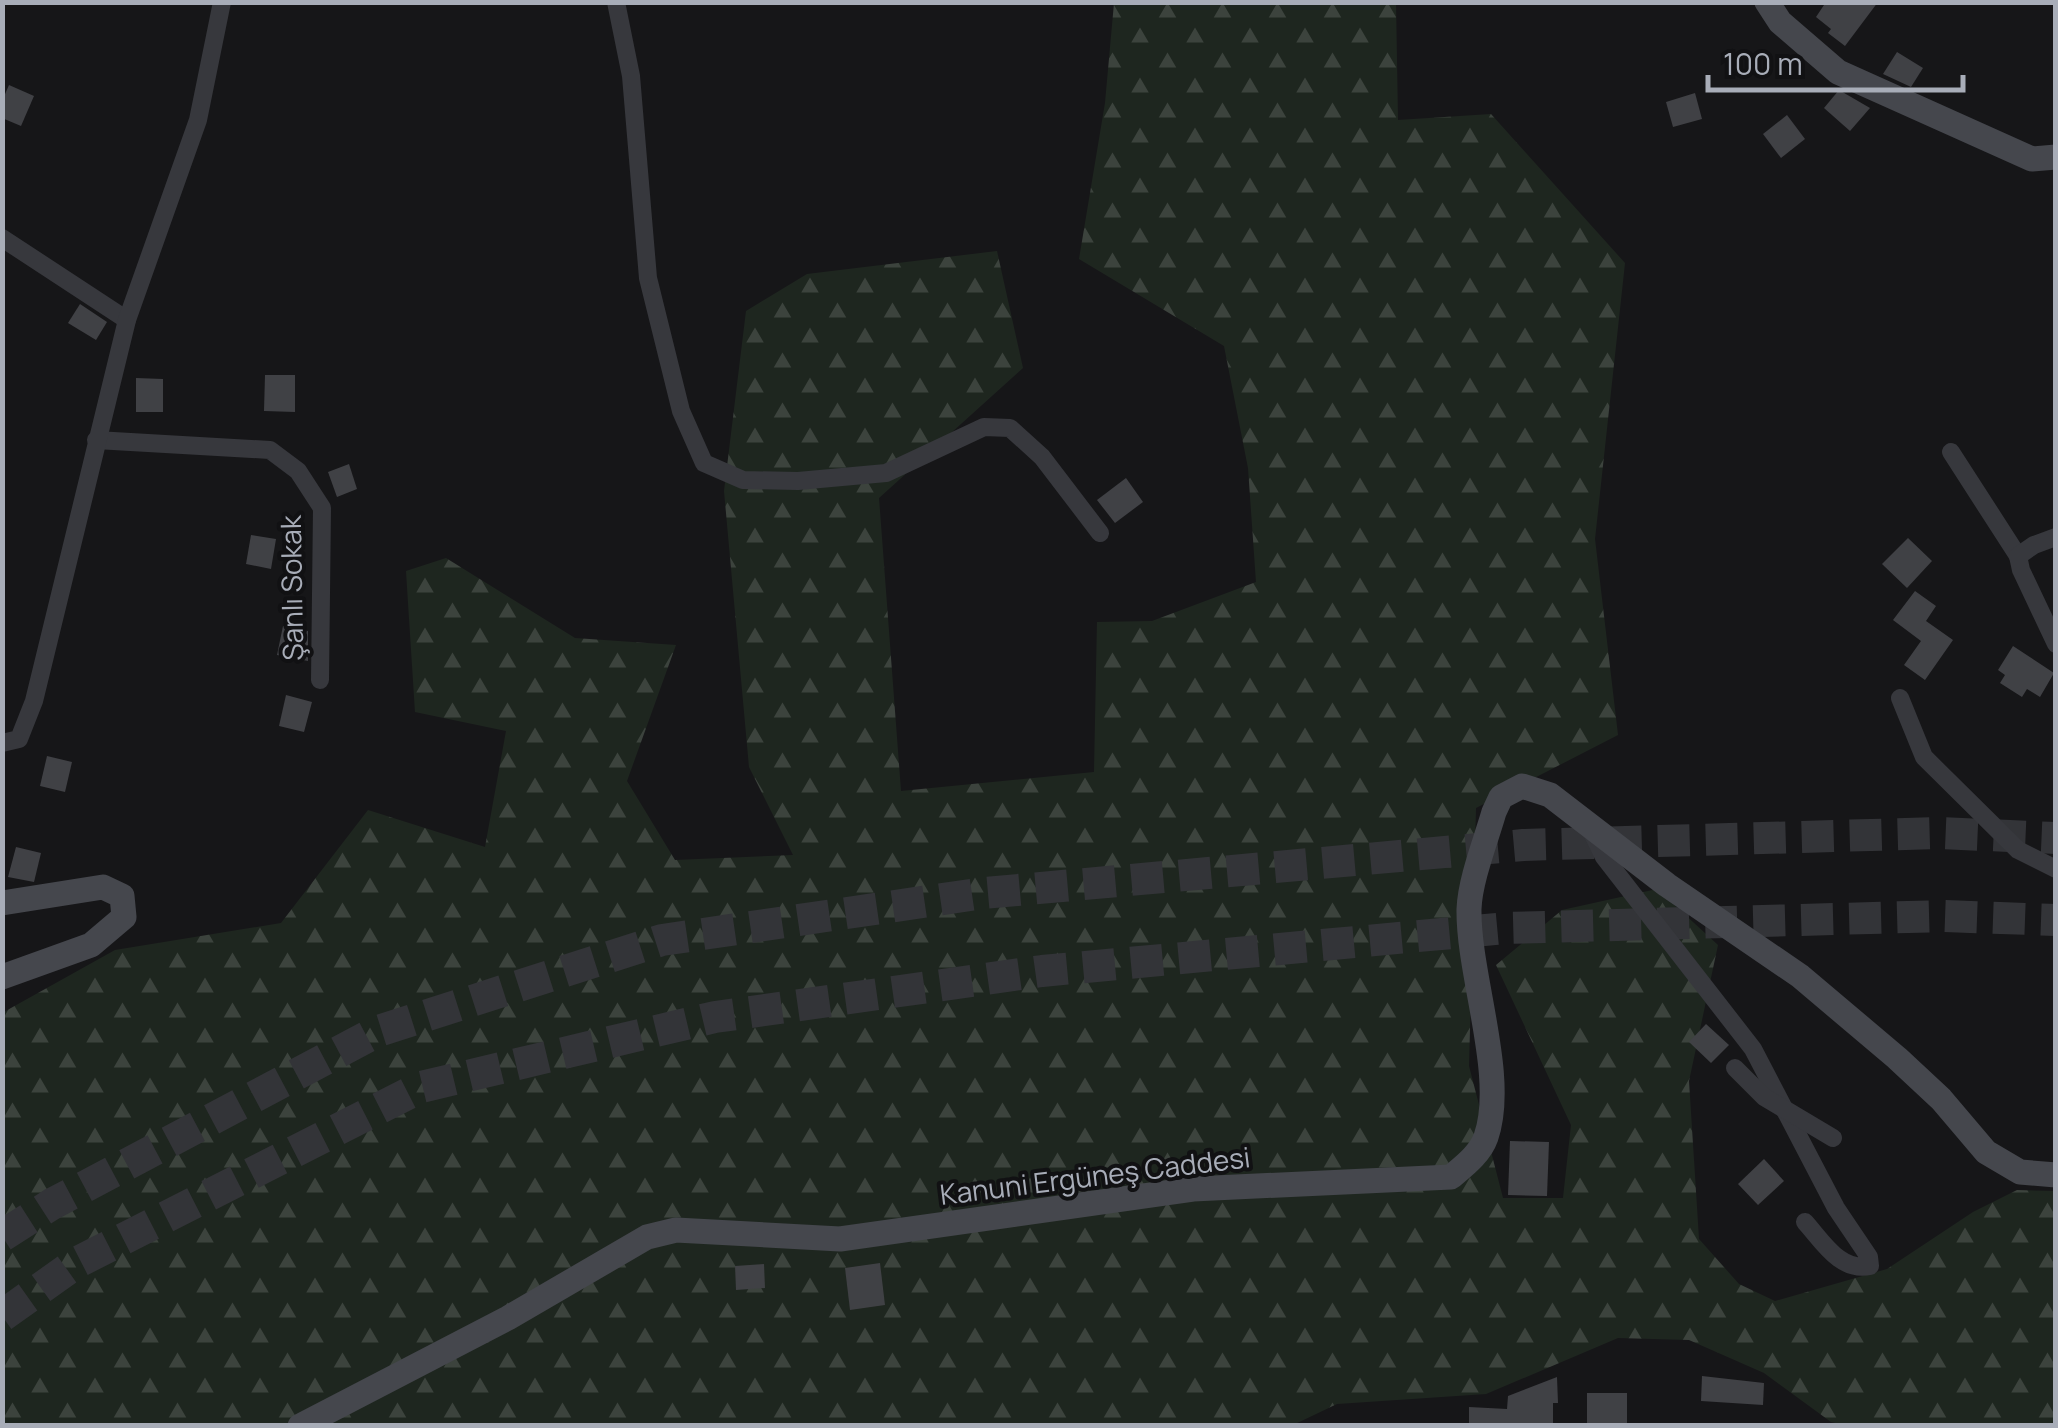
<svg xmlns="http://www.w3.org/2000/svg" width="2058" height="1428" viewBox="0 0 2058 1428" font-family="Manrope,sans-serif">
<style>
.forest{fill:url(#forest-firs)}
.building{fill:#404145}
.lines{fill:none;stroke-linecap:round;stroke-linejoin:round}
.highway-tunnel{stroke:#333438;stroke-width:32;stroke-dasharray:32 16;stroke-linecap:butt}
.street{stroke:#37383d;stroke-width:18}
.secondary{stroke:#45474d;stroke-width:25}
.labels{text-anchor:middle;stroke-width:8;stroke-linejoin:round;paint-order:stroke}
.street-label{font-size:28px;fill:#a8adb8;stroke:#111113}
</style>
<defs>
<pattern id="forest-firs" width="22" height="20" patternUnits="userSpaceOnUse" patternTransform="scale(2.5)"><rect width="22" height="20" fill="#1e261f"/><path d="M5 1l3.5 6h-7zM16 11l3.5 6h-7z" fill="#3c433d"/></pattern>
</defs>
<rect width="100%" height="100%" fill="#161618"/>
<path class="forest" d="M1114 3H1396L1398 120 1491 114 1625 263 1595 539 1618 735 1476 808 1469 1066 1503 1198H1563L1571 1125 1496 965 1562 910 1657 889 1718 945 1689 1081 1699 1239 1739 1284 1775 1301 1887 1269 1973 1212 2017 1190 2055 1191V1425H1844L1831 1422 1764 1373 1689 1340 1618 1338 1486 1394 1337 1404 1293 1425H3L2 1013 115 950 281 923 368 810 485 847 506 731 415 712 406 571 446 558 575 638 676 645 627 781 675 860 793 855 749 767 724 491 746 311 807 274 997 251 1023 368 879 498 901 791 1094 772 1097 622 1152 621 1256 582 1248 468 1224 346 1079 259 1105 103Z"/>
<g class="building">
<path d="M1826 2H1878L1845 46 1828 33 1831 29 1816 17Z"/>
<path d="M1897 52 1923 68 1911 87 1883 74Z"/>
<path d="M9 85 34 96 21 126 2 118V101Z"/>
<path d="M1839 90 1870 108 1850 131 1824 108Z"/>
<path d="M1695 93 1702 119 1673 127 1666 102Z"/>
<path d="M1787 115 1805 139 1781 158 1763 134Z"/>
<path d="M80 304 107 322 96 340 68 323Z"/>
<path d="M265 375H295V412L264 411Z"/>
<path d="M136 378 163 379V412H136Z"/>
<path d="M349 464 357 489 337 497 328 472Z"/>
<path d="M1126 478 1143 502 1115 523 1097 500Z"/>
<path d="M251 535 276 539 271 569 246 564Z"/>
<path d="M1908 538 1932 561 1907 588 1882 564Z"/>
<path d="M1915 591 1936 606 1926 621 1953 640 1925 680 1904 665 1921 641 1893 620Z"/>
<path d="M283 626 308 631V661L277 655Z"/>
<path d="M2013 646 2054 673 2040 697 2027 689 2022 697 2000 683 2005 675 1998 670Z"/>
<path d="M286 695 312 702 304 732 279 726Z"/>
<path d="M47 756 72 762 65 792 40 786Z"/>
<path d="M16 847 41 853 34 882 8 877Z"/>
<path d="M1706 1024 1729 1045 1711 1063 1689 1042Z"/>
<path d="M1510 1141 1549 1142 1547 1196 1508 1195Z"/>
<path d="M1764 1159 1784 1181 1758 1205 1738 1184Z"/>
<path d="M880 1263 885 1305 850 1310 845 1268Z"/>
<path d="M764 1264 765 1288 736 1290 735 1266Z"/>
<path d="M1702 1376 1764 1383 1763 1405 1701 1401Z"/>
<path d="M1557 1377 1558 1403H1553V1426H1469V1407L1507 1409 1508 1396Z"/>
<rect x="1587" y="1393" width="40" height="33"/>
</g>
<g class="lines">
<g class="highway-tunnel">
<path d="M2 1236 52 1204 378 1031 662 940 984 893 1523 845 1939 833 2056 838"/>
<path d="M2 1316 76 1263 421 1087 715 1017 1042 971 1506 928 1945 916 2056 920"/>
</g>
<g class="street">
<path d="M616 2 631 76 648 278 681 411 704 463 743 480 798 481 886 473 984 427 1010 428 1042 457 1100 533"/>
<path d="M2 238 127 320"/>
<path d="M96 440 270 450 298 471 322 508 320 680"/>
<path d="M1951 452 2018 556"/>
<path d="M2056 537 2034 545 2018 556 2021 570 2056 644"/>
<path d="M1900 698 1924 757 2018 850 2056 869"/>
<path d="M2 743 19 739 34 701 127 320 198 120 222 2"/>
<path d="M1591 830 1604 857 1753 1049 1836 1208 1869 1257 1870 1266C1840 1272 1823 1242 1805 1222"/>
<path d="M1735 1068 1764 1097 1833 1138"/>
</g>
<g class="secondary">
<path d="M1767 2 1780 22 1838 72 2032 159 2056 157"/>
<path d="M2 903 103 887 122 896 124 917 91 945 2 977"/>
<path d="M300 1426 508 1318 647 1237 676 1230 840 1239 1193 1189 1451 1177C1464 1166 1480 1154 1486 1137 1507 1076 1468 976 1469 909 1470 880 1486 840 1494 812L1501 797 1522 786 1550 795 1667 885 1800 976 1897 1058 1941 1099 1986 1152 2020 1172 2056 1175"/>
</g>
</g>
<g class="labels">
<g class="street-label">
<text transform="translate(292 588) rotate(-91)" y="10">Şanlı Sokak</text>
<text transform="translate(1095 1176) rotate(-7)" y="10">Kanuni Ergüneş Caddesi</text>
</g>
</g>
<rect width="2058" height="1428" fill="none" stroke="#a8adb8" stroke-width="10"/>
<path d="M1708 75v15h255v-15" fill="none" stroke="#a8adb8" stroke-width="5"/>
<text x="1723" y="75" font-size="30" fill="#a8adb8" stroke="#111113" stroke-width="8" paint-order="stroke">100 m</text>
</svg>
